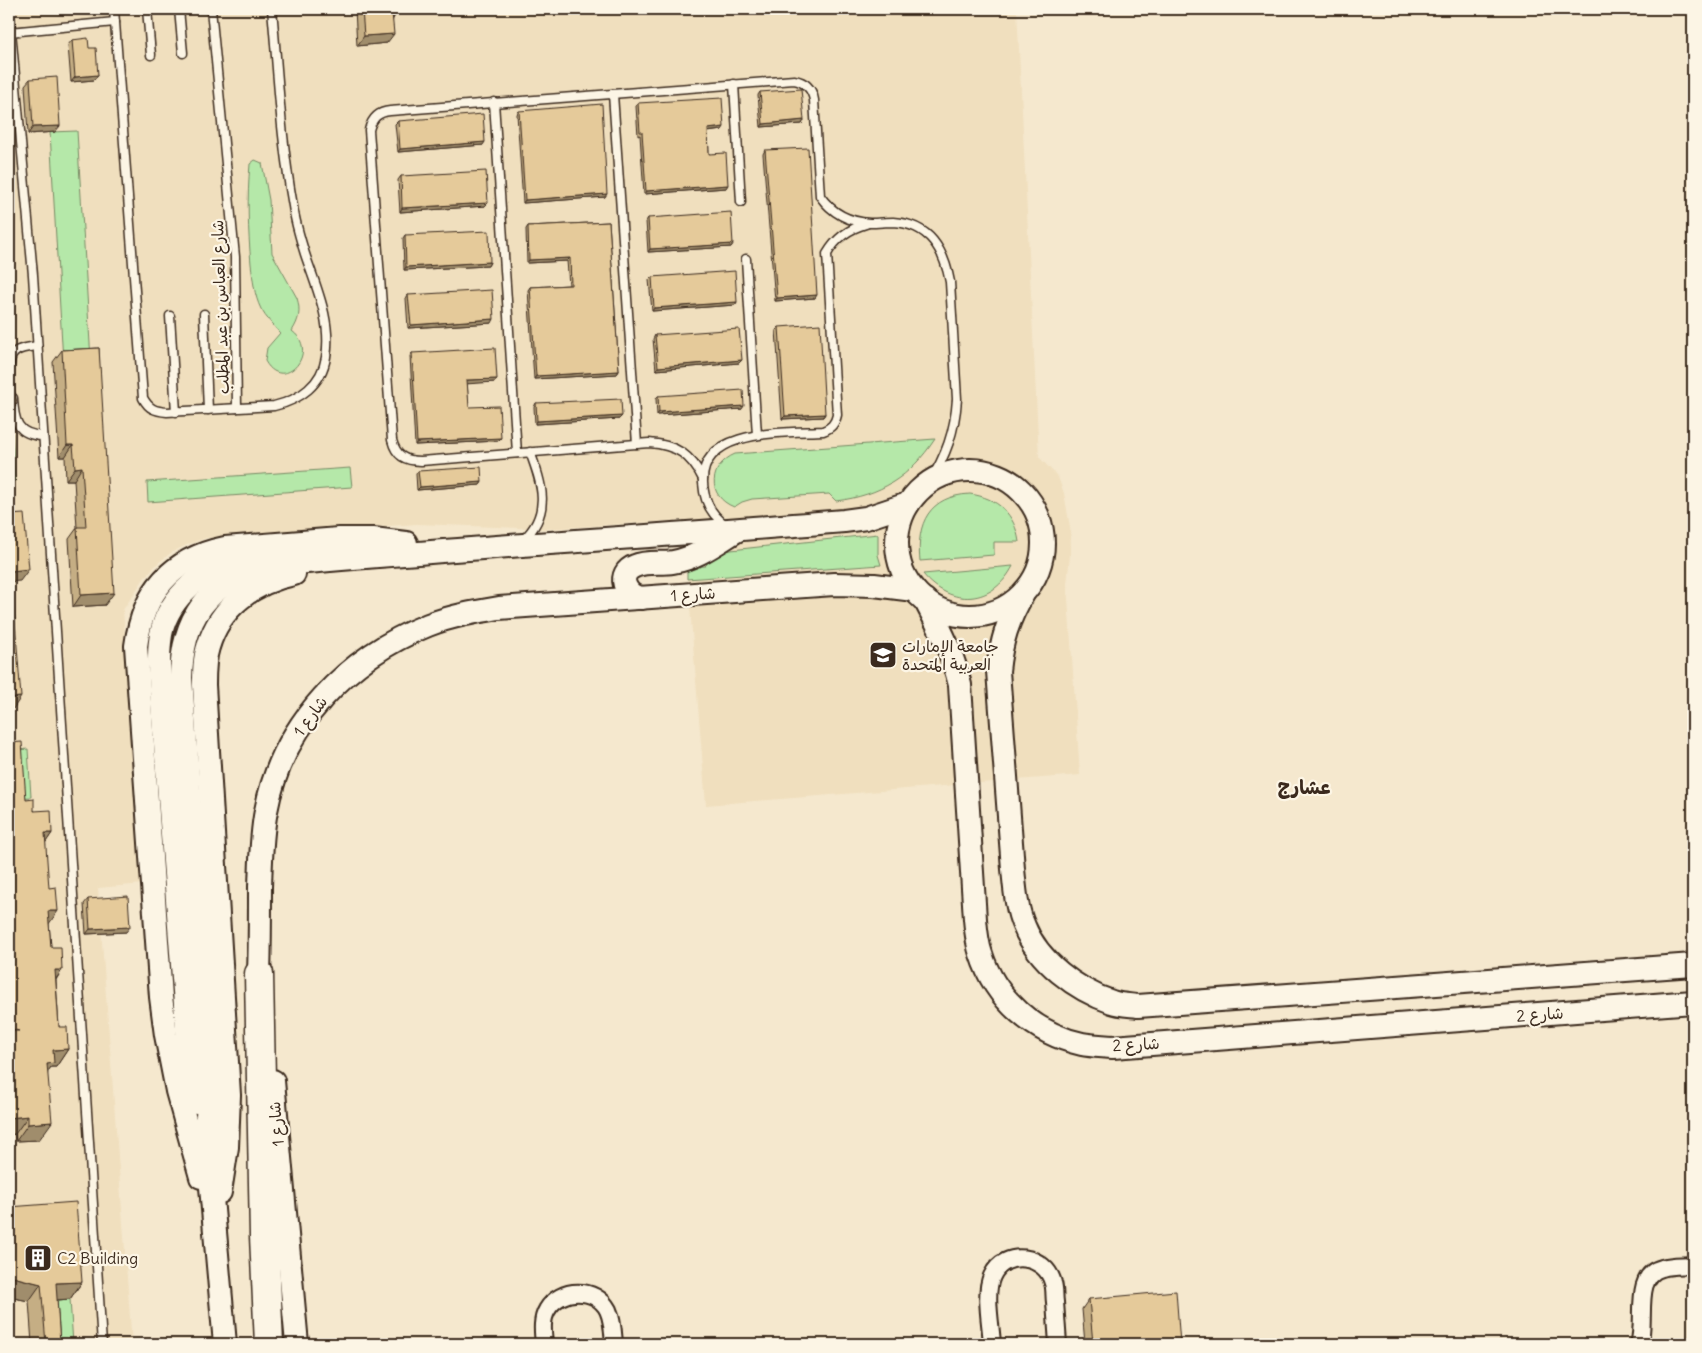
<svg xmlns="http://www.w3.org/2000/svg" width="1702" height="1353" viewBox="0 0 1702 1353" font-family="Delius,'Playpen Sans Arabic',sans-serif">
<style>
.built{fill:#f0dfbe}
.green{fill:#b5e8a9;stroke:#788964}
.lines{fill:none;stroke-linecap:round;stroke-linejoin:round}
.lane-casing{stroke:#3b2a1e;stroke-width:11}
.street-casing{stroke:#3b2a1e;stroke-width:20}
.secondary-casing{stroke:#3b2a1e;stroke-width:26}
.highway-casing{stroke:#3b2a1e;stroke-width:31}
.lane{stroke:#fcf5e5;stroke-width:8}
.street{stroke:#fcf5e5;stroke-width:16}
.secondary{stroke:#fcf5e5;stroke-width:22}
.highway{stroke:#fcf5e5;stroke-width:28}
.wall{fill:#c5ae84;stroke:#3b2a1e}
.shaded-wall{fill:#a08d6c;stroke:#3b2a1e}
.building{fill:#e5ca9a;stroke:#3b2a1e}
.labels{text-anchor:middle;stroke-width:4.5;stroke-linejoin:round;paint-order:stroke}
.street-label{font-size:16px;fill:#3b2a1e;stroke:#fcf5e5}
.poi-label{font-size:16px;fill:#3b2a1e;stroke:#fcf5e5;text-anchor:start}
.quarter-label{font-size:19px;font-weight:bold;fill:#3b2a1e;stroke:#fcf5e5}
</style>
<rect width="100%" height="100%" fill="#f5e8ce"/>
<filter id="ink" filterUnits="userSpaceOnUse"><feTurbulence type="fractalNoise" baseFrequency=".02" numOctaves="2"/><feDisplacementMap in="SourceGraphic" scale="10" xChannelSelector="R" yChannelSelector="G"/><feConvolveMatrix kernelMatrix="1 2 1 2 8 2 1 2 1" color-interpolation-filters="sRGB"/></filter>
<g filter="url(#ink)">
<path class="built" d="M9 9H1017L1039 457 1058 477 1064 493 1070 527 1071 546 1067 584 1080 775 706 805 683 520 546 529 417 524 206 538 189 544 172 552 158 563 145 577 123 610 143 884 98 888 132 1344H9Z"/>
<g class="green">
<path d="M77 131 91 360 63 362 50 132Z"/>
<path d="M255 160 262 163 269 200 272 253 297 298C301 311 299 320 292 331 321 352 283 394 265 361L267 348 280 333C273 325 266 318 261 309 254 295 253 279 251 264 248 230 247 198 250 164Z"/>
<path d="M9 415H11L15 481H9Z"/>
<path d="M935 439C910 477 881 495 836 501L829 494 752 499 742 502 734 507C706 496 709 465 735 454Z"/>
<path d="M350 468 352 487 148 502 147 482Z"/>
<path d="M970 494C998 498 1015 514 1019 542H994V555L920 561C916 523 929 496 970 494Z"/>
<path d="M878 534V555L881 565 687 579V568L705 566C712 558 720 553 731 550Z"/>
<path d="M1013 566C993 605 951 608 923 574Z"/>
<path d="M28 749 31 797 12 798 9 751Z"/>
<path d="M70 1299 73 1344H46L43 1301Z"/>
</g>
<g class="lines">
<defs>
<g id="lane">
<path d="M9 9 33 275 102 1344"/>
<path d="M114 9 143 398C149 409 155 411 167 412L274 406C300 400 322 384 326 357 332 321 316 287 305 254 300 238 295 221 293 206 281 141 278 74 272 9"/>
<path d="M147 9 151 55"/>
<path d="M179 9 183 53"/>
<path d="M211 9 235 257 237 408"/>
<path d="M9 32 115 22"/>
<path d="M734 84 741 202"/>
<path d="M613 94 637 444"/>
<path d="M494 102 517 453"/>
<path d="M746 259 757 435"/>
<path d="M204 314 208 410"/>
<path d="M170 316 176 412"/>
<path d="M10 364C10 348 25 348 37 346"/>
<path d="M13 398C14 421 17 435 43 436"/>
<path d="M703 479C691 455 677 445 649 443L421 461C405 461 396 456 392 440L369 130C372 118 378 112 390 111L794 80C806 82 812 89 814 100L820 196C832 213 849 222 870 223 878 223 886 222 893 222 930 224 944 250 950 282L957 399C955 431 946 456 929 483"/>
<path d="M726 525C711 515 704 500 703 483 700 428 786 433 823 431 831 428 835 424 837 415L827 254C836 238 848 229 866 224"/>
<path d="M523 540C552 513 542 484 530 452"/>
</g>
<g id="street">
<path d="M544 1344C543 1333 541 1320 547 1310 560 1287 596 1287 608 1310 613 1321 613 1333 614 1344"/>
<path d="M992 1344C991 1325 984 1293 992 1276 1005 1248 1046 1255 1053 1283 1055 1289 1054 1296 1055 1302 1056 1316 1057 1330 1058 1344"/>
<path d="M1639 1344C1647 1322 1632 1275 1662 1268 1672 1265 1683 1266 1693 1265"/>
</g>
<g id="secondary">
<circle cx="970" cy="543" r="73"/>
<path d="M1023 594C1008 619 1001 642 998 671L1013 869C1015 888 1016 908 1024 926 1038 961 1076 990 1112 1002 1120 1005 1130 1005 1138 1006L1693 965"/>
<path d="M642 598C624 596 616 573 635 566 646 561 661 564 673 562 697 558 716 543 736 531"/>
<path d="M925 600C941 631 952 651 960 685L975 919C976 931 977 943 981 954 995 999 1035 1034 1082 1044 1092 1046 1103 1046 1113 1047L1693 1002"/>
<path d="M261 990 259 974C260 945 260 916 260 887 261 861 261 836 266 811 282 724 348 657 428 625 451 616 475 612 499 608L834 584 874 585 914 590"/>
<path d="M273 1081 297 1344"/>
<path d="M197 1102 190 1068 187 1030 159 665C159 652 159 639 163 626 174 591 214 561 250 556"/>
<path d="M201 1177 177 1091 166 1035 161 997 136 646C143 592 171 559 225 548L339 539H373L406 543"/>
<path d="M220 1192 227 1147 229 1095 204 685C204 672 204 659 208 647 220 606 254 582 294 574"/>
<path d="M225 1344 206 1131 208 1103 206 1028 181 678C182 618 207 584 264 566 457 548 651 537 844 521L866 518 908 504"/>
</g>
<path id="highway" d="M259 974 264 1236 269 1344"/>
</defs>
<use href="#lane" class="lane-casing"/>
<use href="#street" class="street-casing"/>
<use href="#secondary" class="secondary-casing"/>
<use href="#highway" class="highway-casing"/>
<use href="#lane" class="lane"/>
<use href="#street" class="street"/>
<use href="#secondary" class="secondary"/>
<use href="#highway" class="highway"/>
</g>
<g class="wall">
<path d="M355 9H398L393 19 387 43 357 46Z"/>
<path d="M72 40 89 48 98 75 94 80 71 82 68 45Z"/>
<path d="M30 79 55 132 28 134 25 85Z"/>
<path d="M760 92 804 120 802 124 761 127 758 95Z"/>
<path d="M638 103 722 130 708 132 709 154 726 188 644 194 640 135 638 136 636 106Z"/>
<path d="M519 111 605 197 523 203 517 114Z"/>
<path d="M398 121 483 145 398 152 395 124Z"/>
<path d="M765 150 815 298 775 301 763 154Z"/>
<path d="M401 176 485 206 400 212 398 180Z"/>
<path d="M648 218 733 244 731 247 648 252 646 221Z"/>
<path d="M609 222 619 371 617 374 534 379 528 290 530 287 569 285 567 261 527 263 526 229 528 226Z"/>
<path d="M405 235 490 262 488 266 404 270 403 238Z"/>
<path d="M652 277 737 302 735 305 652 311 649 280Z"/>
<path d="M408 295 492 323 408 328 406 298Z"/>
<path d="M779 327 825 414 823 417 782 419 776 330Z"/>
<path d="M655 335 739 363 656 370 653 339Z"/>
<path d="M99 348 105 605 73 607 69 539 77 528 74 480H66L65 457H59L53 362 62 350Z"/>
<path d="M412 353 495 382 467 383 469 407 501 438 498 441 415 445 410 356Z"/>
<path d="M658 396 742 409 657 415 656 399Z"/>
<path d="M536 403 619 419 535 424 534 407Z"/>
<path d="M418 471 482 482 480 485 417 490 416 474Z"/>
<path d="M9 743 26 800 52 833 45 843 49 923 51 947 62 970 56 980 59 1027 68 1049 56 1067H51L48 1071 39 1140 16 1141 15 1134 9 1135Z"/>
<path d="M88 899 126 932 86 934 84 904Z"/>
<path d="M9 1207 82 1282 70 1299 57 1300 60 1344H32L29 1301 9 1297Z"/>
<path d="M1089 1299 1180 1344H1085L1082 1309Z"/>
</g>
<g class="shaded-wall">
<path d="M398 12 391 21 392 13Z"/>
<path d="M394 34 387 43 357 46 364 36Z"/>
<path d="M98 75 94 80 71 82 75 77Z"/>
<path d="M804 120 802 124 761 127 763 124Z"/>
<path d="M60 126 55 132 28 134 33 127Z"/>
<path d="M724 127 722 130 705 132 708 129Z"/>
<path d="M485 142 483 145 398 152 400 149Z"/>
<path d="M728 185 726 188 644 194 646 191Z"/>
<path d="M607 194 605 197 523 203 525 200Z"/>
<path d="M488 203 485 206 400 212 402 208Z"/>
<path d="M733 244 731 247 648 252 650 249Z"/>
<path d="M570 258 567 261 527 263 529 260Z"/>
<path d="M490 262 488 266 404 270 406 267Z"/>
<path d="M817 295 815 298 775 301 777 298Z"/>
<path d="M737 302 735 305 652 311 654 308Z"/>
<path d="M494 319 492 323 408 328 411 325Z"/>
<path d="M742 360 739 363 656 370 658 367Z"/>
<path d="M619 371 617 374 534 379 536 376Z"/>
<path d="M497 379 495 382 465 384 467 380Z"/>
<path d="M17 403 9 415V404Z"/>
<path d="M744 406 742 409 657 415 659 412Z"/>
<path d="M825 414 823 417 782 419 785 416Z"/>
<path d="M622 416 619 419 535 424 537 421Z"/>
<path d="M501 438 498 441 415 445 417 442Z"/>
<path d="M67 445H73L65 457H59Z"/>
<path d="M82 467 74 480H66L75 468Z"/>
<path d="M482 482 480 485 417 490 420 487Z"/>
<path d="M29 569 20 581 9 582 11 571Z"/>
<path d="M114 593 105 605 73 607 81 595Z"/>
<path d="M21 697 13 709H9V698Z"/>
<path d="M45 833H52L40 851Z"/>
<path d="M48 911H58L46 928Z"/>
<path d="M130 927 126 932 86 934 90 929Z"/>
<path d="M55 970H62L50 988Z"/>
<path d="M9 1028 19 1031 9 1046Z"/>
<path d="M68 1049 56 1067H51L41 1081 53 1050Z"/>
<path d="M28 1116 15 1134 9 1135V1118Z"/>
<path d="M52 1122 39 1140 16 1141 28 1124Z"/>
<path d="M9 1276 41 1284 29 1301 9 1297Z"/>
<path d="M82 1282 70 1299 43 1301 56 1283Z"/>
</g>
<g class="building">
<path d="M362 9H398V12L392 13 394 34 364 36Z"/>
<path d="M88 38 89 48H96L98 75 75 77 72 40Z"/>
<path d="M57 77 60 126 33 127 30 79Z"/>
<path d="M801 89 804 120 763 124 760 92Z"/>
<path d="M722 98 724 127 708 129 709 154 726 153 728 185 646 191 642 132H640L638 103Z"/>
<path d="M602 104 607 194 525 200 519 111Z"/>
<path d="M483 114 485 142 400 149 398 121Z"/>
<path d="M808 148 817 295 777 298 765 150Z"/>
<path d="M486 171 488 203 402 208 401 176Z"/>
<path d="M731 212 733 244 650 249 648 218Z"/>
<path d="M609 222 619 371 536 376 530 287 571 285 570 258 529 260 528 226Z"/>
<path d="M489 231 490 262 406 267 405 235Z"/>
<path d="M735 271 737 302 654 308 652 277Z"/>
<path d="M492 290 494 319 411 325 408 295Z"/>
<path d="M820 324 825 414 785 416 779 327Z"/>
<path d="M739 329 742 360 658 367 655 335Z"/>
<path d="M99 348 114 593 81 595 77 527H86L82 467 75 468 73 445H67L62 350Z"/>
<path d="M495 348 497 379 467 380 469 407 499 406 501 438 417 442 412 353Z"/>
<path d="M9 356H13L14 388 17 403 9 404Z"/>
<path d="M743 390 744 406 659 412 658 396Z"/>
<path d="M621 399 622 416 537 421 536 403Z"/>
<path d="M481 467 482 482 420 487 418 471Z"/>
<path d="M24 514 29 569 11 571 21 697 9 698V515Z"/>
<path d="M22 742 26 800 34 799V811L51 810 52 833H45L49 888 56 887 58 911H48L51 947H61L62 970H55L59 1027H67L68 1049 53 1050 54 1063 47 1064 52 1122 28 1124V1116L9 1118V1031H19L9 1028V743Z"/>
<path d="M128 896 130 927 90 929 88 899Z"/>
<path d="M76 1202 82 1282 56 1283 60 1344H46L41 1284 9 1276V1207Z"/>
<path d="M1176 1291 1180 1344H1093L1089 1299Z"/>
</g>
</g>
<defs>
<symbol id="university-square" viewBox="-11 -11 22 22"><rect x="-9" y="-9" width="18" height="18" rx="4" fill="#3b2a1e" stroke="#fcf5e5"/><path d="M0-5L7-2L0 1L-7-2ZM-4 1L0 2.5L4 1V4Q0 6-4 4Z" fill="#fff"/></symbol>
<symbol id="building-square" viewBox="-11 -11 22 22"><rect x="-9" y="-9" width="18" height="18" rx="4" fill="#3b2a1e" stroke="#fcf5e5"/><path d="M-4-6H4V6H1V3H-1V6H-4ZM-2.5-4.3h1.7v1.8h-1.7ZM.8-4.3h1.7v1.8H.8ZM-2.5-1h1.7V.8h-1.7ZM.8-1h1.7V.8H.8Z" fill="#fff"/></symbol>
</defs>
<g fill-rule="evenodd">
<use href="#university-square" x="867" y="639" width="32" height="32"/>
<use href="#building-square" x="22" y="1242" width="32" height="32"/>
</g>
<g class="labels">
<g class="street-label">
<text transform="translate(220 307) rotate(-92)" y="6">شارع العباس بن عبد المطلب</text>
<text transform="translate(693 594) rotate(-4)" y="6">شارع 1</text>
<text transform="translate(310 716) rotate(-54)" y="6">شارع 1</text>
<text transform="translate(1540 1014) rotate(-4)" y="6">شارع 2</text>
<text transform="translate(1136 1044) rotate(-3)" y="6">شارع 2</text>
<text transform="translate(276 1124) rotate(-95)" y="6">شارع 1</text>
</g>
<g class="poi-label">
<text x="902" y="652">جامعة الإمارات<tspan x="902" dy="18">العربية المتحدة</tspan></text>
<text x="57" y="1264">C2 Building</text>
</g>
<g class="quarter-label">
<text x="1304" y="794">عشارج</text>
</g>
</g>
<rect width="1702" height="1353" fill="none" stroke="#fcf5e5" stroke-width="30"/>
<rect x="15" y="15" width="1672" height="1323" fill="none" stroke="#3b2a1e" stroke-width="2" filter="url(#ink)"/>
</svg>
